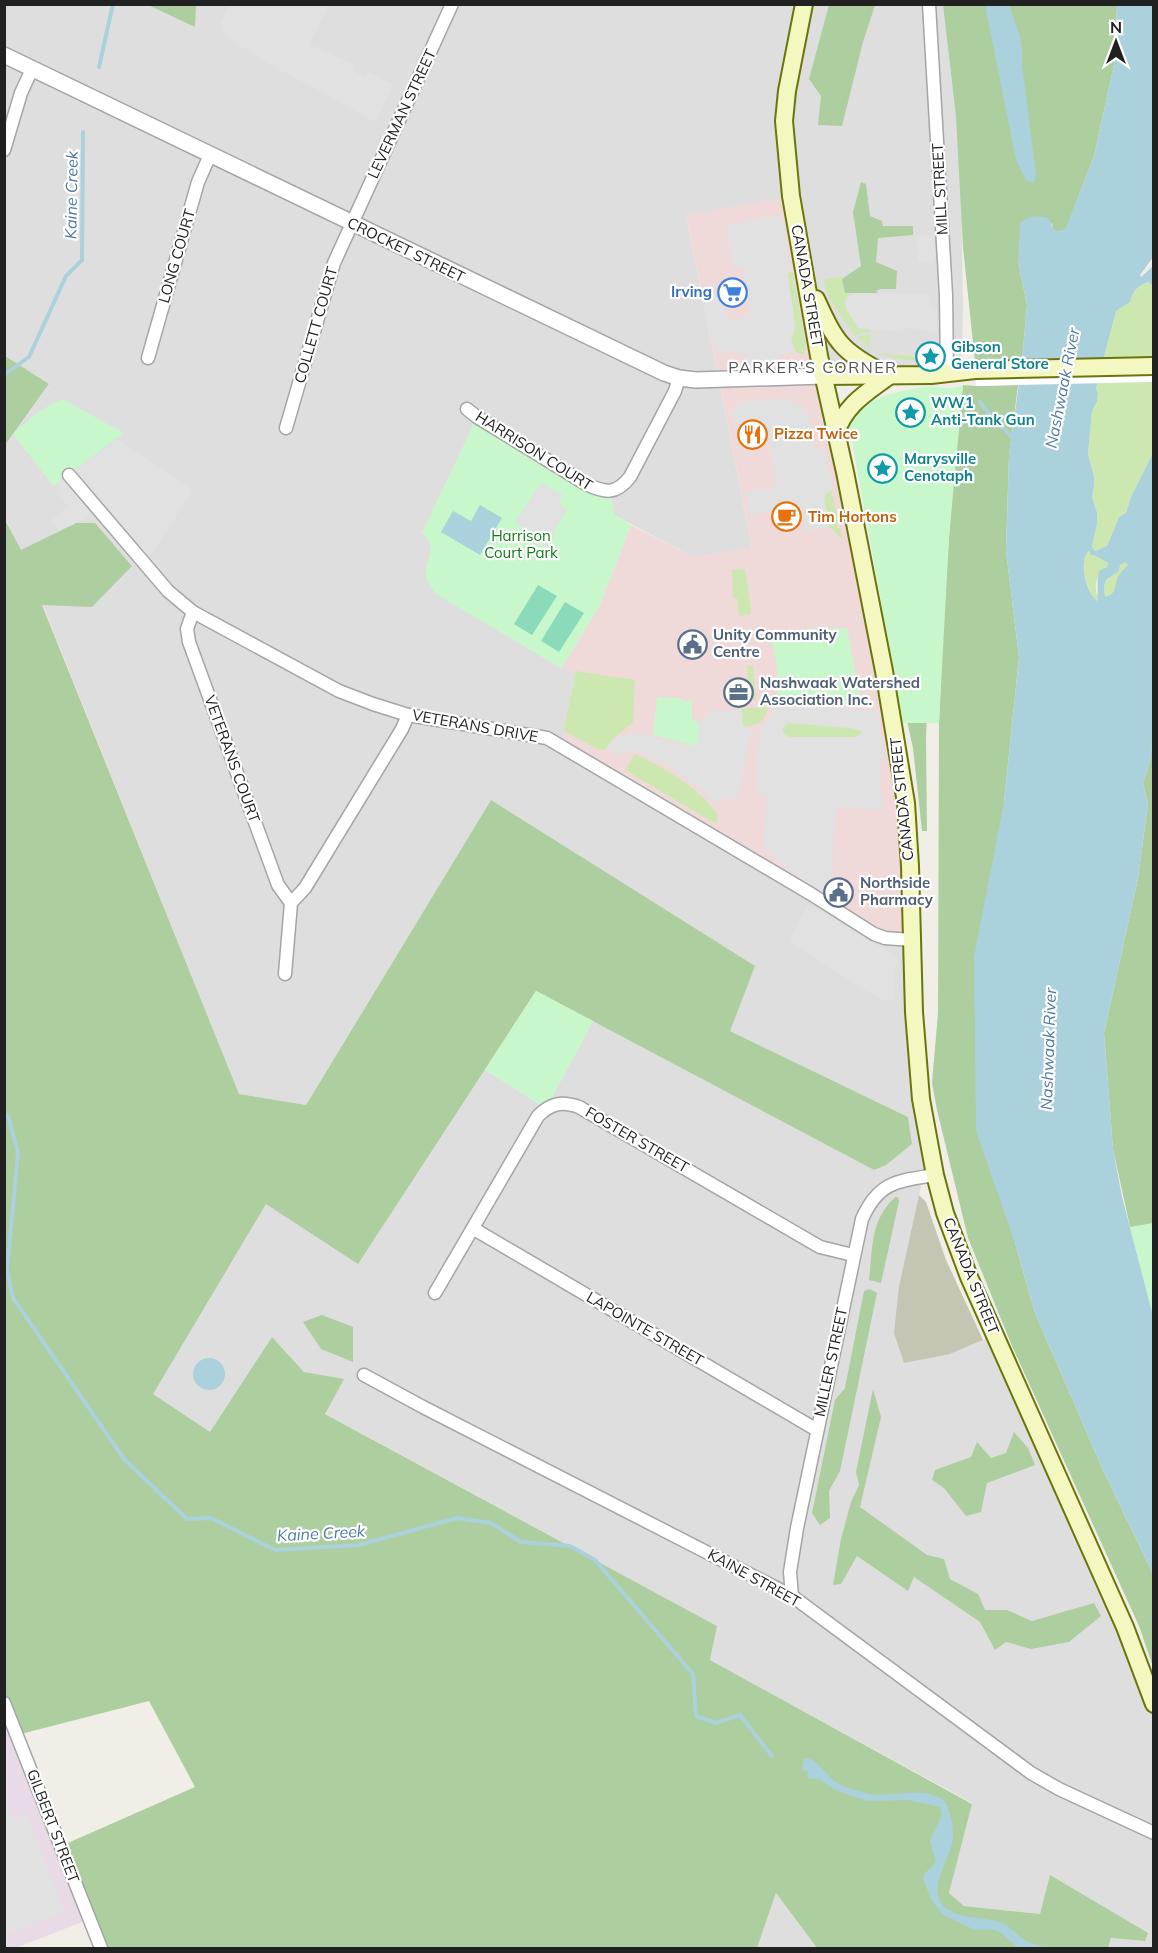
<svg xmlns="http://www.w3.org/2000/svg" width="1158" height="1953" viewBox="0 0 1158 1953" font-family="Mulish,sans-serif">
<style>
.residential{fill:#dfdede}
.commercial{fill:#f0d9d9}
.industrial{fill:#e9dae7}
.construction{fill:#c5c5b4}
.grass{fill:#cde7b1}
.forest{fill:#adce9f}
.park{fill:#c9f7cc}
.pitch{fill:#8bdbbb}
.parking{fill:#e1e1e1;fill-rule:evenodd}
.water{fill:#abd1dc;fill-rule:evenodd}
.pier{fill:#fff}
.lines{fill:none;stroke-linecap:round;stroke-linejoin:round}
.stream{stroke:#abd1dc;stroke-width:4}
.minor-casing{stroke:#a5a5a5;stroke-width:15}
.tertiary-casing{stroke:#a5a5a5;stroke-width:18}
.secondary-casing{stroke:#6b750b;stroke-width:20}
.minor{stroke:#fff;stroke-width:12}
.tertiary{stroke:#fff;stroke-width:15}
.secondary{stroke:#f5f7c0;stroke-width:16}
.labels{text-anchor:middle;stroke-width:4.5;stroke-linejoin:round;paint-order:stroke}
.street-label{font-size:15px;fill:#212121;stroke:#fff}
.shop-label{font-size:15px;font-weight:bold;fill:#366cbe;stroke:#fff;text-anchor:end}
.culture-label{font-size:15px;font-weight:bold;fill:#0d838f;stroke:#fff;text-anchor:start}
.food-label{font-size:15px;font-weight:bold;fill:#c56008;stroke:#fff;text-anchor:start}
.park-label{font-size:15px;fill:#127c19;stroke:#fff}
.service-label{font-size:15px;font-weight:bold;fill:#4e5e75;stroke:#fff;text-anchor:start}
.water-label{font-size:16px;font-style:italic;fill:#4e7aa4;stroke:#fff}
.neighbourhood-label{font-size:16px;letter-spacing:1.5px;fill:#545454;stroke:#fff}
</style>
<rect width="100%" height="100%" fill="#f1eee8"/>
<g class="residential">
<path d="M196 4 943 5 956 117 961 178 963 305 962 354 959 372 823 376 686 216 752 548 693 557 614 515 428 538 432 549 426 573 499 631 561 668 576 671 563 731 912 940 935 1175 923 1177 899 1286 950 1354 995 1335 1153 1704V1948H1108L1111 1938 1145 1941 1050 1876 1040 1914 964 1906 949 1893 972 1803 710 1660 717 1626 324 1413 304 1372 272 1337 210 1433 152 1394 266 1203 485 1070 546 1108 593 1021 874 1170 912 1144 908 1117 730 1031 491 800 306 1105 239 1094 21 551 5 518V445L49 385 5 356V5H148L194 26Z"/>
<path d="M776 1893 817 1948H757Z"/>
</g>
<path class="commercial" d="M791 196 894 727 912 940 885 938 561 745 576 672 561 668 599 607 631 525 693 557 752 547 686 215Z"/>
<path class="industrial" d="M4 1706 90 1919 15 1948H4Z"/>
<path class="construction" d="M919 1195 926 1202 946 1260 983 1340 950 1354 904 1363 894 1333 899 1286Z"/>
<g class="grass">
<path d="M788 272 793 273 805 340 806 346 803 355 795 351 791 338 795 328Z"/>
<path d="M842 276 845 293 851 295 847 298 858 328 870 330V333L864 332 855 336 829 298 823 280Z"/>
<path d="M1149 282 1154 284 1153 453 1131 497 1126 513 1119 517 1107 546 1095 551 1092 547 1097 524V512L1092 497 1094 486V476L1088 454 1092 411 1097 402 1098 394 1096 388 1116 311 1130 302C1133 290 1137 287 1149 282Z"/>
<path d="M870 335 869 347 879 353 930 358 929 361C899 360 881 360 858 338L860 336Z"/>
<path d="M831 489 839 524H837V528H840L842 540 829 526 824 499 826 494Z"/>
<path d="M1089 549 1094 555 1108 563 1107 567C1096 573 1093 585 1098 597L1096 601C1086 587 1077 564 1089 549Z"/>
<path d="M1125 562 1128 565C1118 575 1119 592 1105 597L1104 587 1106 580 1119 571 1120 565Z"/>
<path d="M745 569 751 610 750 614 739 616 737 598H733L732 570Z"/>
<path d="M753 665 756 700H749L747 666Z"/>
<path d="M576 671 635 680 633 722 612 740 606 749 600 750 563 731Z"/>
<path d="M768 707C766 722 757 726 743 726L742 709Z"/>
<path d="M788 723 852 728 861 731V734L856 737H789L784 734 782 729Z"/>
<path d="M635 754C666 769 699 787 718 816L716 824 625 770Z"/>
</g>
<g class="forest">
<path d="M148 5H196L195 27Z"/>
<path d="M829 5H875L863 42 842 126 818 125 821 96 809 79Z"/>
<path d="M943 5H1117L1114 65 1094 156 1066 229 1059 232 1053 230 1052 223 1018 261 1027 305 1022 361 975 362 963 247 956 117Z"/>
<path d="M861 182 866 184 870 216 882 221 883 226H913V235L878 238 876 262 897 271 896 289H880L876 291 878 293H845L842 279 861 266 853 212Z"/>
<path d="M5 356 49 384 5 445Z"/>
<path d="M963 385 976 386 1018 385 1009 456 1006 551 1019 657 1004 802 1015 1243 1035 1313 1103 1470 1153 1574V1667L1139 1626 1012 1346 968 1238 937 1110 932 1083 938 1013 939 723 943 627 953 477Z"/>
<path d="M4 518 21 550 76 523H95L132 566 92 607 42 605 239 1094 306 1105 491 800 755 966 730 1031 908 1117 912 1144 886 1165 874 1170 536 991 358 1264 266 1204 153 1394 210 1432 272 1337 304 1372 344 1379 325 1414 717 1626 710 1660 972 1804 949 1893 964 1906 1040 1914 1050 1875 1148 1933 1145 1941 1111 1938 1108 1948H817L776 1893 757 1948H101L61 1846 195 1787 149 1701 17 1735 5 1704Z"/>
<path d="M889 640 909 646 928 692 926 738 927 831H922L913 748Z"/>
<path d="M1153 697V1242L1130 1227 1113 1149 1104 1033 1138 878 1148 804 1143 783 1151 758Z"/>
<path d="M895 1197H898L899 1201 881 1283 869 1280C873 1247 870 1221 895 1197Z"/>
<path d="M870 1289 877 1293 840 1471 829 1491 830 1518 820 1525 812 1513 835 1400 845 1388 864 1291Z"/>
<path d="M322 1315 353 1327V1362L321 1349 303 1322Z"/>
<path d="M873 1389 881 1417 860 1507 927 1555 944 1559 950 1579 978 1594 985 1610H1007L1032 1621 1094 1603 1101 1616 1069 1642 1031 1649 1006 1642 995 1650 980 1622 914 1577 908 1591 857 1556 841 1584 833 1585 841 1539 851 1502 859 1485 856 1472Z"/>
<path d="M1014 1432 1028 1448 1035 1465 987 1483 981 1512 966 1516 944 1488 932 1480 935 1470 971 1457 977 1442 991 1458 1006 1453Z"/>
</g>
<g class="park">
<path d="M963 385 949 538 939 723H903L849 425C860 398 900 390 926 387 939 386 952 391 963 385Z"/>
<path d="M62 399 124 433 53 486 13 434 39 411Z"/>
<path d="M477 417 568 474 610 490 614 515 631 525 599 607 561 668 436 594C432 588 426 581 426 573 426 556 440 549 422 533Z"/>
<path d="M847 628 862 707 779 702 776 660 771 636 809 629Z"/>
<path d="M657 697 681 698 682 701H692V719L695 720 699 727 698 743 695 746 653 735Z"/>
<path d="M536 991 593 1021 546 1108 485 1070Z"/>
<path d="M1153 1223V1316L1130 1227Z"/>
</g>
<g class="pitch">
<path d="M538 585 557 596 532 635 514 624Z"/>
<path d="M565 602 584 613 559 652 541 641Z"/>
</g>
<g class="parking">
<path d="M323 4 328 7 309 44 355 65 353 71 365 77 368 72 393 84 376 122 268 63 233 41 222 30 220 23 230 5Z"/>
<path d="M781 215 793 273 789 272 787 275 793 308 795 328 791 338 795 351 780 356 777 361 780 366H738L743 363 746 354 718 350 709 331 701 294 720 291 727 320 750 316 743 266 733 269 727 225Z"/>
<path d="M934 235 935 261 918 262 917 236Z"/>
<path d="M859 293 929 294 930 307 937 310V333L905 327 904 332 858 328 846 309 845 303 847 298 851 295Z"/>
<path d="M788 399 803 409 809 416 815 446 817 449H825L833 489 826 494 824 499 830 527 805 532 800 508 798 506 750 515 746 492 774 487 773 482 776 481 765 424 737 428 734 426 730 410H735L738 407V402Z"/>
<path d="M117 439 193 490 145 565 99 512 59 531 50 521 68 507 58 493 61 491 57 484Z"/>
<path d="M541 483 563 495 558 503 567 510 553 533 555 534 548 548 541 544 539 547 529 541 527 530 515 523Z"/>
<path d="M775 704 877 711 886 757 879 758 882 810 836 807 830 897 789 871 777 858 764 850 767 795 757 794V751L761 729 773 713ZM789 723 852 728 861 731V734L856 737H789L784 734 782 729Z"/>
<path d="M742 709 743 726H750L751 733 738 798H726L713 803 704 793 673 768 633 750 618 755 606 749 612 740 634 733 695 746 698 743 699 727 695 720 708 718 707 711Z"/>
<path d="M808 904 896 956 900 966 895 967 893 999 884 1000 858 986 789 941Z"/>
<path d="M5 1797 14 1820 27 1815 64 1911 5 1936Z"/>
</g>
<g class="water">
<path d="M985 5H1009L1020 37 1022 49V64L1036 175 1034 183 1026 180 1016 160Z"/>
<path d="M1117 5H1153L1154 256 1140 275 1141 277 1153 266V284L1152 285 1148 282C1137 287 1133 290 1130 302L1116 311 1096 388 1098 394 1097 402 1092 411 1088 454 1094 476V486L1092 497 1097 512V524L1092 547 1095 551 1107 546 1119 517 1126 513 1131 497 1153 453 1154 697 1151 758 1143 783 1148 804 1138 878 1104 1033 1113 1149 1122 1197 1153 1316V1574L1103 1470 1035 1313 1015 1243 976 1131 974 957 1004 802 1019 657 1006 551 1009 455 1022 361 1027 305 1018 261 1020 223C1029 215 1036 215 1048 218L1054 230 1059 232 1066 228 1094 156 1114 65ZM1089 550 1091 555H1094L1108 563 1107 567 1099 571C1096 582 1099 592 1097 601 1086 592 1078 562 1089 550ZM1125 562 1128 565C1125 568 1120 573 1118 577 1114 587 1117 593 1105 597L1104 587 1106 580 1119 571 1120 565Z"/>
<path d="M480 505 502 518 480 555 441 532 453 511 471 521Z"/>
<circle cx="209" cy="1374" r="16"/>
<path d="M804 1758C817 1757 825 1775 836 1782 843 1788 857 1790 866 1793 887 1799 923 1785 943 1800 947 1803 948 1808 949 1812 953 1821 954 1834 952 1843 947 1864 924 1895 949 1910 965 1920 985 1916 1002 1923 1012 1927 1018 1937 1028 1942 1042 1948 1059 1947 1073 1948H1021L1017 1947 1000 1932 994 1930H975L943 1915 931 1899 923 1879 925 1873 936 1862 930 1841 942 1814 940 1807 909 1800 867 1801 835 1790 819 1779H809L807 1775 809 1771 802 1770Z"/>
</g>
<path class="pier" d="M1153 357V382L976 386 975 362Z"/>
<g class="lines">
<g class="stream">
<path d="M99 67 113 4"/>
<path d="M4 375 29 357 66 276 82 260 83 132"/>
<path d="M980 402 990 415 1014 439"/>
<path d="M4 1113 8 1116 18 1153 7 1270 13 1298 124 1459 187 1519 211 1518 275 1550 359 1545 457 1518 491 1523 521 1542 570 1546 595 1560 693 1674 696 1716 716 1723 740 1715 772 1756"/>
</g>
<defs>
<g id="minor">
<path d="M929 4 946 295 947 373"/>
<path d="M4 150 21 93 32 69"/>
<path d="M148 358 198 182 210 155"/>
<path d="M467 409 477 417 586 484C605 493 616 495 630 477L675 391 679 378"/>
<path d="M286 428 334 263 452 4"/>
<path d="M69 475 168 591 193 612 339 691 373 704 408 715 547 738 811 894 874 934 885 938 912 940"/>
<path d="M193 612 187 629 189 642 278 885 291 903 305 888 402 729 408 715"/>
<path d="M285 974 291 903"/>
<path d="M474 1229 817 1430"/>
<path d="M435 1293 538 1116C551 1103 562 1101 579 1107L820 1247 853 1255"/>
<path d="M364 1375 423 1407 792 1596 1031 1773 1059 1789 1154 1833"/>
<path d="M792 1596 790 1572 797 1528 862 1219C879 1181 898 1181 935 1175"/>
<path d="M4 1703 101 1948"/>
</g>
<path id="tertiary" d="M4 55 664 373 679 378 696 380 823 376"/>
<g id="secondary">
<path d="M804 4 787 91 784 121 791 196 819 356 845 472 884 671 906 803 910 866 914 1012 921 1099 935 1175 945 1213 969 1277 1125 1627 1154 1704"/>
<path d="M816 299C836 343 841 351 885 374"/>
<path d="M823 376 931 375 975 370 1154 366"/>
<path d="M836 433C845 405 866 393 889 376"/>
</g>
</defs>
<use href="#minor" class="minor-casing"/>
<use href="#tertiary" class="tertiary-casing"/>
<use href="#secondary" class="secondary-casing"/>
<use href="#minor" class="minor"/>
<use href="#tertiary" class="tertiary"/>
<use href="#secondary" class="secondary"/>
</g>
<defs>
<symbol id="supermarket-ring" viewBox="-11 -11 22 22"><circle r="9.5" fill="#fff" stroke="#3f7fe0" stroke-width="1.5"/><path d="M-6-5.5h2.5l.6 2H6L4.5 2H-2.5L-4.4-4H-6ZM-1.5 3.2a1.3 1.3 0 1 0 .1 0ZM3 3.2a1.3 1.3 0 1 0 .1 0Z" fill="#3f7fe0"/></symbol>
<symbol id="sight-ring" viewBox="-11 -11 22 22"><circle r="9.5" fill="#fff" stroke="#0f9aa8" stroke-width="1.5"/><path d="M0-6L1.8-2.2L6-1.7L2.9 1.2L3.7 5.4L0 3.3L-3.7 5.4L-2.9 1.2L-6-1.7L-1.8-2.2Z" fill="#0f9aa8"/></symbol>
<symbol id="restaurant-ring" viewBox="-11 -11 22 22"><circle r="9.5" fill="#fff" stroke="#e8710a" stroke-width="1.5"/><path d="M-5-6h1v4h1v-4h1v4h1v-4h1v5L-1.5 .5V6h-2V.5L-5-1ZM5-6V6H3V1.5H1.5Q1.5-4 5-6Z" fill="#e8710a"/></symbol>
<symbol id="cafe-ring" viewBox="-11 -11 22 22"><circle r="9.5" fill="#fff" stroke="#e8710a" stroke-width="1.5"/><path d="M-5.5-4.5H6V0H3Q3 3.5 0 3.5H-2.5Q-5.5 3.5-5.5 0ZM3-3.2v2h1.7v-2ZM-6 4.5H4V6H-6Z" fill="#e8710a"/></symbol>
<symbol id="civic-ring" viewBox="-11 -11 22 22"><circle r="9.5" fill="#fff" stroke="#5c6f8a" stroke-width="1.5"/><path d="M-.6-6.5H3V-4.5H.6V-3L4-1V1h2V6H-6V1h2V-1L-.6-3ZM-1.2 2.5V6h2.4V2.5Z" fill="#5c6f8a"/></symbol>
<symbol id="office-ring" viewBox="-11 -11 22 22"><circle r="9.5" fill="#fff" stroke="#5c6f8a" stroke-width="1.5"/><path d="M-6-3h4V-5.5h4V-3h4V5H-6ZM-1-4.5V-3h2v-1.5ZM-6 0V1H6V0Z" fill="#5c6f8a"/></symbol>
</defs>
<g fill-rule="evenodd">
<use href="#supermarket-ring" x="716" y="276" width="33" height="33"/>
<use href="#sight-ring" x="914" y="340" width="33" height="33"/>
<use href="#sight-ring" x="894" y="396" width="33" height="33"/>
<use href="#restaurant-ring" x="736" y="418" width="33" height="33"/>
<use href="#sight-ring" x="866" y="452" width="33" height="33"/>
<use href="#cafe-ring" x="770" y="500" width="33" height="33"/>
<use href="#civic-ring" x="676" y="628" width="33" height="33"/>
<use href="#office-ring" x="722" y="676" width="33" height="33"/>
<use href="#civic-ring" x="822" y="876" width="33" height="33"/>
</g>
<g class="labels">
<g class="street-label">
<text transform="translate(402 114) rotate(-65)" y="5">LEVERMAN STREET</text>
<text transform="translate(940 189) rotate(-93)" y="5">MILL STREET</text>
<text transform="translate(406 250) rotate(26)" y="5">CROCKET STREET</text>
<text transform="translate(177 256) rotate(-74)" y="5">LONG COURT</text>
<text transform="translate(807 286) rotate(80)" y="5">CANADA STREET</text>
<text transform="translate(316 325) rotate(-74)" y="5">COLLETT COURT</text>
<text transform="translate(534 451) rotate(32)" y="5">HARRISON COURT</text>
<text transform="translate(475 726) rotate(10)" y="5">VETERANS DRIVE</text>
<text transform="translate(232 759) rotate(70)" y="5">VETERANS COURT</text>
<text transform="translate(902 799) rotate(-96)" y="5">CANADA STREET</text>
<text transform="translate(637 1140) rotate(30)" y="5">FOSTER STREET</text>
<text transform="translate(971 1276) rotate(68)" y="5">CANADA STREET</text>
<text transform="translate(645 1329) rotate(30)" y="5">LAPOINTE STREET</text>
<text transform="translate(831 1362) rotate(-78)" y="5">MILLER STREET</text>
<text transform="translate(754 1578) rotate(29)" y="5">KAINE STREET</text>
<text transform="translate(53 1826) rotate(69)" y="5">GILBERT STREET</text>
</g>
<g class="shop-label">
<text x="712" y="297">Irving</text>
</g>
<g class="culture-label">
<text x="951" y="352">Gibson<tspan x="951" dy="17">General Store</tspan></text>
<text x="931" y="408">WW1<tspan x="931" dy="17">Anti-Tank Gun</tspan></text>
<text x="904" y="464">Marysville<tspan x="904" dy="17">Cenotaph</tspan></text>
</g>
<g class="food-label">
<text x="774" y="439">Pizza Twice</text>
<text x="808" y="522">Tim Hortons</text>
</g>
<g class="park-label">
<text x="521" y="541">Harrison<tspan x="521" dy="17">Court Park</tspan></text>
</g>
<g class="service-label">
<text x="713" y="640">Unity Community<tspan x="713" dy="17">Centre</tspan></text>
<text x="760" y="688">Nashwaak Watershed<tspan x="760" dy="17">Association Inc.</tspan></text>
<text x="860" y="888">Northside<tspan x="860" dy="17">Pharmacy</tspan></text>
</g>
<g class="water-label">
<text transform="translate(71 195) rotate(-89)" y="6">Kaine Creek</text>
<text transform="translate(1062 388) rotate(-79)" y="6">Nashwaak River</text>
<text transform="translate(1048 1049) rotate(-88)" y="6">Nashwaak River</text>
<text transform="translate(321 1533) rotate(-3)" y="6">Kaine Creek</text>
</g>
<g class="neighbourhood-label">
<text x="813" y="373">PARKER'S CORNER</text>
</g>
</g>
<rect width="1158" height="1953" fill="none" stroke="#212121" stroke-width="12"/>
<g transform="translate(1116 42)" stroke="#ffffff" stroke-width="4.5" paint-order="stroke">
<path d="M0-4.5L10 22L0 15L-10 22Z" fill="#212121"/>
<text y="-9" font-size="16" font-weight="bold" text-anchor="middle" fill="#212121">N</text>
</g>
</svg>
